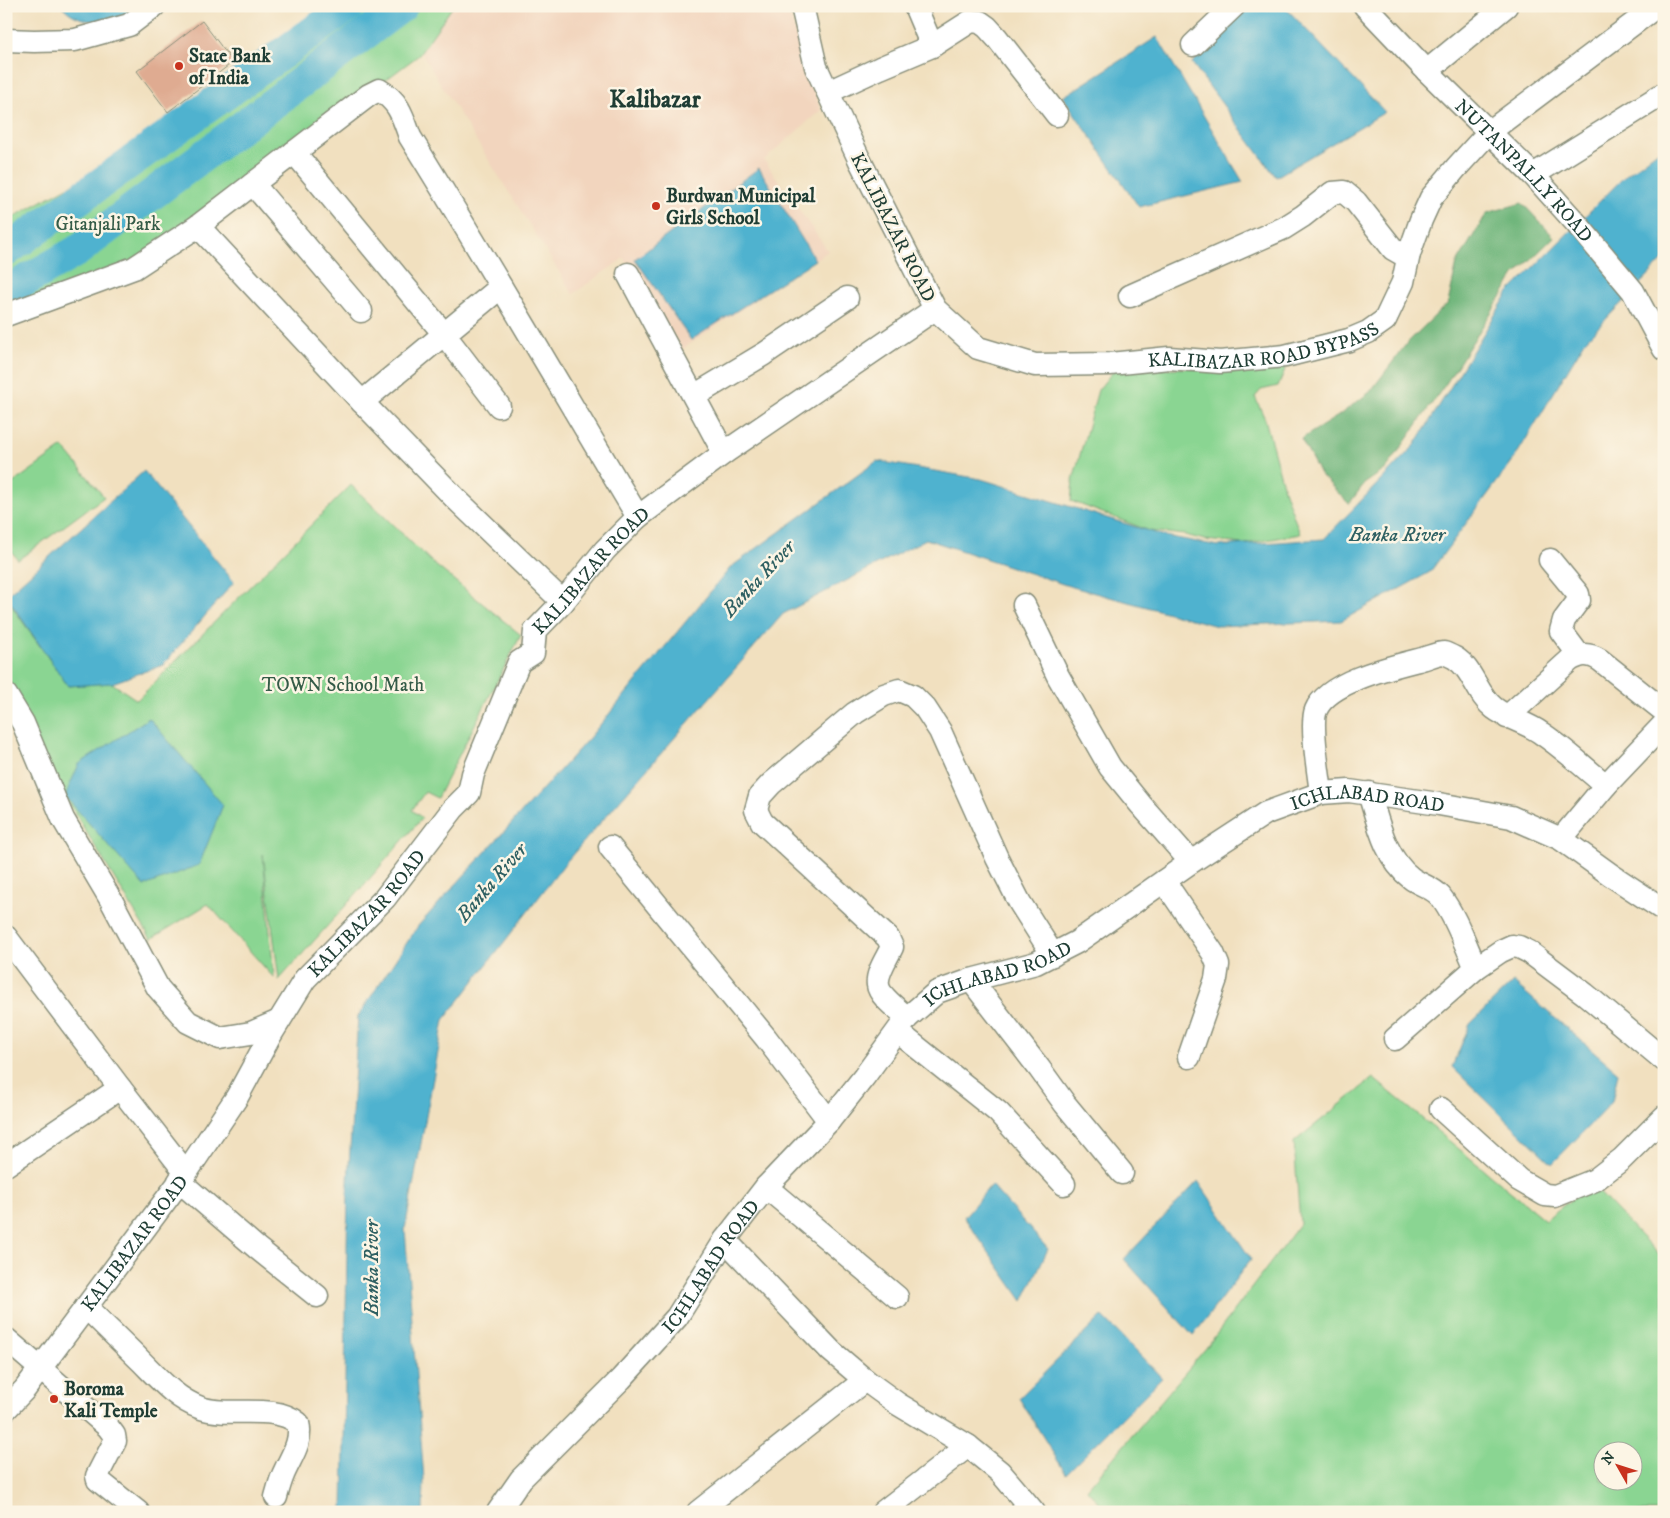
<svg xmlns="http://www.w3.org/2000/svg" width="1670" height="1518" viewBox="0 0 1670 1518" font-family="'IM FELL DW Pica',serif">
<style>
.built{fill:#f2d5be}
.green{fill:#8ad592;stroke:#548963;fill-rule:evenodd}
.forest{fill:#6fb67c;stroke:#477a58}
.water{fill:#50b2cf;stroke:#387882}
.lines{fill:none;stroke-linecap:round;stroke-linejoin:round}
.river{stroke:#50b2cf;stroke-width:32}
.building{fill:#dfab91}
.minor-casing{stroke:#888e7a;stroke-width:25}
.minor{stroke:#fff;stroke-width:22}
.poi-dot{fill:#c8321e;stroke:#fcf5e5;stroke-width:2}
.labels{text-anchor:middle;stroke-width:5;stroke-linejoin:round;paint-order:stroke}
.poi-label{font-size:19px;font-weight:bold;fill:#1f3d34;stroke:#fcf5e5;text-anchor:start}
.street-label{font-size:19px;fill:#1f3d34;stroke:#fcf5e5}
.park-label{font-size:19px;fill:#345b47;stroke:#fcf5e5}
.water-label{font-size:20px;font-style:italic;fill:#2e6062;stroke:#fcf5e5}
.district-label{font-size:24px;font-weight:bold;fill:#1f3d34;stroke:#fcf5e5}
</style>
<rect width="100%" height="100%" fill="#fcf5e5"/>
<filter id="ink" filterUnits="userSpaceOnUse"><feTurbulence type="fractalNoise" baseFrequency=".02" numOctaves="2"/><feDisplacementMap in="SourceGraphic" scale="10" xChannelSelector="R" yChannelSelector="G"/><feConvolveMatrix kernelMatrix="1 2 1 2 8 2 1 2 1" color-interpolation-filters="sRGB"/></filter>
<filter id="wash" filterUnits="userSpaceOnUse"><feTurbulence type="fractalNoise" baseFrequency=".0096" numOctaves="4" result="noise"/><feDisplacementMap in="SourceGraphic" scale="20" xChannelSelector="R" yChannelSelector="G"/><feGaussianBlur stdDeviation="1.12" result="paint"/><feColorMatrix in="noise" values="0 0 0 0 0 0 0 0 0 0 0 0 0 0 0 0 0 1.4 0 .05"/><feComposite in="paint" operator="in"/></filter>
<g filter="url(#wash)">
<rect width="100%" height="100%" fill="#f1e0bf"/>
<path class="built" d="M444 6H787L808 77 821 110 764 160 828 251 678 352 624 258 573 294 408 32Z"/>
<g class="green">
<path d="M322 6H453L419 55 134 268 6 319V221L160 136Z"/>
<path d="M1286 367 1278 386 1261 390 1255 397 1265 419 1284 489 1300 534 1244 544 1205 540 1185 535 1150 531 1071 501 1073 480 1098 390 1115 369Z"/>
<path d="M63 447 104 497 18 560 6 544V488Z"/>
<path d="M351 485 434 564 521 635 437 798 425 792 412 810 422 818 365 884 279 980 263 854 274 978 208 904 151 939 50 772 6 693V598L68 686 112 683 137 700Z"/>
<path d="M1373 1078 1545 1220 1591 1184 1664 1260V1512H1107L1087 1489 1206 1348 1300 1224 1294 1142ZM1602 1450H1632V1480H1602Z"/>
</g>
<path class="forest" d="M1522 203 1554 237 1515 275 1447 382 1386 469 1364 484 1349 504 1320 474 1301 439 1338 416 1370 392 1407 343 1448 303 1457 263 1487 213Z"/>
<g class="water">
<path d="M62 6H139C135 10 129 16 124 18 105 26 75 22 62 6Z"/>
<path d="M1243 6H1284L1385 112 1276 177 1192 63Z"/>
<path d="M1157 37 1243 182 1139 207 1063 97Z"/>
<path d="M1664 146V259L1585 341 1514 459 1430 572 1341 621 1217 626 1069 586 926 539 783 614 566 862 444 1020 405 1229 424 1480 423 1512H343L348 1182 358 1016 418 926 590 737 731 567 877 461 981 479 1165 536 1219 546 1324 539 1415 445 1509 292 1626 175Z"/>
<path d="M759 168 815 260 691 340 635 259Z"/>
<path d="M144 471 234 582 163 665 112 683 68 686 6 596Z"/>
<path d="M149 718 223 805 199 865 144 886 65 796 79 764Z"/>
<path d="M1513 982 1618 1072 1612 1102 1552 1164 1452 1067 1470 1024Z"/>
<path d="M1198 1181 1251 1259 1193 1336 1124 1259Z"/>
<path d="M991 1185 1048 1249 1023 1301 964 1217Z"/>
<path d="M1102 1316 1162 1378 1066 1474 1019 1398Z"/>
</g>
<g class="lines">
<g class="river">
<path d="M6 251 349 6"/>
<path d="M6 292 77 251 402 6"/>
</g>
</g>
<g id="blocks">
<path class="building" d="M202 21 233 62 168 112 137 71Z"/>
</g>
</g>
<g filter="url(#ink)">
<use href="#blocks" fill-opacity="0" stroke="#888e7a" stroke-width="1"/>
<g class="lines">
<defs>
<g id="minor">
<path d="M915 6 932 46"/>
<path id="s1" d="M1365 6 1427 71 1533 175 1577 224 1633 291 1664 349"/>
<path d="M6 40 34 41 75 40 129 25 154 6"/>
<path d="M1193 45 1234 6"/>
<path d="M1427 71 1506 6"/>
<path d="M828 92 880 68 932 46 971 21 980 22 987 27 997 38 1057 115"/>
<path d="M294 152 444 334 499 406"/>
<path d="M1533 175 1663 94"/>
<path d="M253 184 361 311"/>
<path d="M198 226 369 95 379 90C399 101 403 117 410 137 488 262 562 390 638 517"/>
<path d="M628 274 724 453"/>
<path d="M1130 296 1284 228 1303 216 1332 193 1344 192 1356 202 1393 249 1400 253 1409 254"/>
<path id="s2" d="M935 309 978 348 1035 365 1110 364 1169 358 1220 362 1285 356 1349 340 1368 332 1385 320 1403 282 1409 254 1421 220 1431 198 1456 168 1489 132 1657 6"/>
<path d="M6 315 134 268 198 226 362 402 455 498 563 602"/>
<path d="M694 396 764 354 847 298"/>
<path d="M362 402 501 287"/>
<path d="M1550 560 1578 594 1579 600 1564 620 1561 631 1579 655"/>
<path d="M1024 605 1058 676 1110 767 1141 805 1191 862"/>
<path d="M6 695 23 723 63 819 111 900 158 988 188 1022 220 1038 251 1033 279 1021"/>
<path d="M1507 717 1570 660C1581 654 1588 653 1600 660L1664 711"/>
<path d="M1321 793C1319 775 1310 724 1316 710 1328 681 1395 666 1422 659 1429 657 1438 653 1444 653 1447 654 1453 657 1455 658 1473 669 1477 695 1494 708 1508 719 1526 722 1541 733 1564 748 1584 768 1606 785"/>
<path d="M1369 793C1378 822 1385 858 1411 878 1420 885 1432 887 1440 896 1456 917 1465 944 1476 968"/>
<path d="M1561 839 1606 785 1664 724"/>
<path d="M610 847 766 1038 829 1121"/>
<path d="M1164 881 1213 953 1218 965 1216 979 1189 1057"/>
<path d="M6 937 120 1088 186 1173"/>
<path d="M971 980 1039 1068 1065 1104 1122 1173"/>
<path d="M907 1018C900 1011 879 996 878 985 876 973 887 958 892 947L888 938 762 822 756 810 760 796 771 784 855 713 884 695 899 690 913 696 925 708 940 731 997 858 1020 903 1053 955"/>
<path d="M898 1032 998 1112 1064 1184"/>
<path d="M1395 1039 1476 968 1501 951 1512 946 1519 947 1529 952 1585 994 1664 1060"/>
<path d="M1441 1109 1519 1180 1545 1195 1555 1196 1595 1180 1622 1159 1664 1117"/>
<path d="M6 1165 120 1088"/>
<path d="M179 1181 257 1248 317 1296"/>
<path d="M766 1187 897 1297"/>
<path d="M725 1240 831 1351 865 1380 898 1404 968 1446"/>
<path d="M86 1307C104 1325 123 1343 141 1361 159 1379 176 1399 201 1408 230 1418 273 1403 298 1423 303 1442 290 1458 283 1475 280 1482 278 1490 276 1497"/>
<path d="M6 1339 108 1427 114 1435 115 1441 97 1476 98 1480 138 1512"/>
<path id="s3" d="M6 1409 25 1389 186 1173 237 1097 270 1036 305 979 385 898 453 809 469 793 473 774 519 662 533 653 535 631 563 602 605 550 638 517 724 453 935 309 860 161 816 67 802 6"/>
<path id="s4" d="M498 1512 521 1479 621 1379 677 1317 725 1240 766 1187 829 1121 864 1077 907 1018 937 992 971 980 1036 963 1077 942 1191 862 1266 813 1321 793 1349 791 1439 804 1511 817 1561 839 1611 875 1664 910"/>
<path d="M698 1512 865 1380"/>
<path d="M883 1512 968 1446 1000 1472 1034 1512"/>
</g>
</defs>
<use href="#minor" class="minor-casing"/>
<use href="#minor" class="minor"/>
</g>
</g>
<g class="poi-dot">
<circle cx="179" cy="66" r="5"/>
<circle cx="656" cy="206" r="5"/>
<circle cx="54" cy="1399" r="5"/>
</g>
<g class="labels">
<g class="poi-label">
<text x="189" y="62">State Bank<tspan x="189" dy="22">of India</tspan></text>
<text x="666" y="202">Burdwan Municipal<tspan x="666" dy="22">Girls School</tspan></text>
<text x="64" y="1395">Boroma<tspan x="64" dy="22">Kali Temple</tspan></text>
</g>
<g class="street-label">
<text dy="7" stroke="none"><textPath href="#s1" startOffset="229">NUTANPALLY ROAD</textPath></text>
<text transform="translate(894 227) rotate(63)" y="7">KALIBAZAR ROAD</text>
<text dy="7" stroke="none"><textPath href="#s2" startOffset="348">KALIBAZAR ROAD BYPASS</textPath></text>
<text dy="7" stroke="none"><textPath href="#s3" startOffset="1035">KALIBAZAR ROAD</textPath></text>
<text dy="7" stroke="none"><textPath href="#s4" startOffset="1166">ICHLABAD ROAD</textPath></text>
<text dy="7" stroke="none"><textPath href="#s3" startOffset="615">KALIBAZAR ROAD</textPath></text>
<text dy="7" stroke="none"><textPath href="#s4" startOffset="746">ICHLABAD ROAD</textPath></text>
<text dy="7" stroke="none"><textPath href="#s3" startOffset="210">KALIBAZAR ROAD</textPath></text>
<text dy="7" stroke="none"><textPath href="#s4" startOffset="326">ICHLABAD ROAD</textPath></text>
</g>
<g class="park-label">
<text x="108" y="230">Gitanjali Park</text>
<text x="343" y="691">TOWN School Math</text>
</g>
<g class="water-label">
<text x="1397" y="541">Banka River</text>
<text transform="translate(758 578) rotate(-47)" y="7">Banka River</text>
<text transform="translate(491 882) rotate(-49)" y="7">Banka River</text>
<text transform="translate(371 1268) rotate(-90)" y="7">Banka River</text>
</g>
<g class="district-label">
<text x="655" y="107">Kalibazar</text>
</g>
</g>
<rect width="1670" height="1518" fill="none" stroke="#fcf5e5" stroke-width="25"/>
<g transform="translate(1618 1466) rotate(309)"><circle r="24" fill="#fcf5e5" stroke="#a4ab9e"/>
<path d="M0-4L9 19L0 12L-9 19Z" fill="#c8321e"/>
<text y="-8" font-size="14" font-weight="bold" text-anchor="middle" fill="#1f3d34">N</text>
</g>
</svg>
